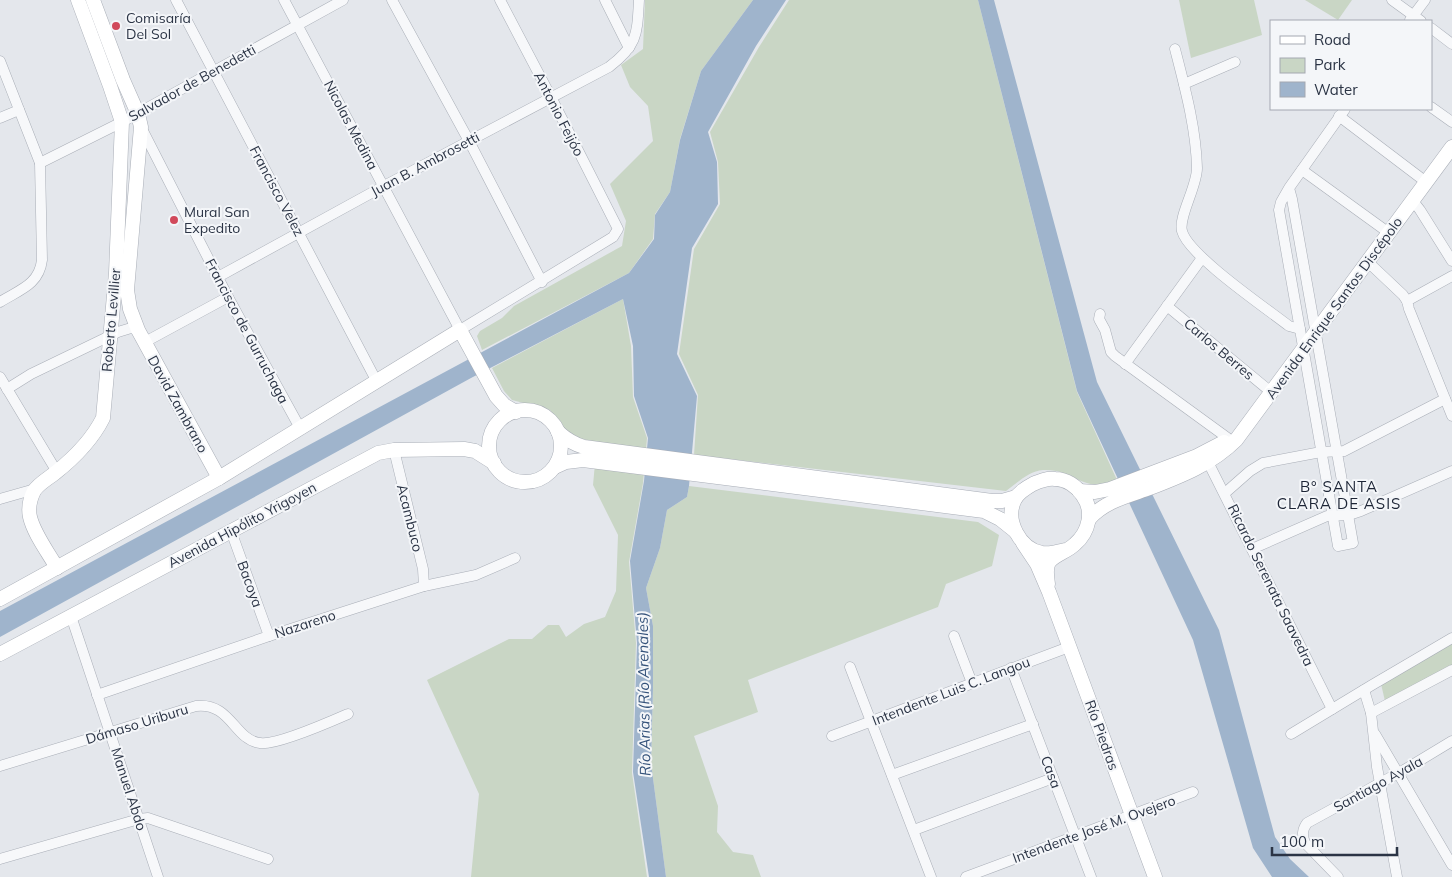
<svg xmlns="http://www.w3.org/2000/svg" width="1452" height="877" viewBox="0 0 1452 877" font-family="Mulish,sans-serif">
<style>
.green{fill:#c9d6c5}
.water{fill:#9fb4cc}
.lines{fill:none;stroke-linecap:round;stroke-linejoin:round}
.street-casing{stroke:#a9aeb7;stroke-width:11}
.secondary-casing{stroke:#a9aeb7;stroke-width:15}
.street{stroke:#f7f8fa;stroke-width:10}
.secondary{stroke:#fff;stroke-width:14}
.poi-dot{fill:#d1495b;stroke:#f4f6f9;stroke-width:2}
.labels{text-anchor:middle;stroke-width:4;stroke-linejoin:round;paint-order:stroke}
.poi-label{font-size:14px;fill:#2b3445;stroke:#f4f6f9;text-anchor:start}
.street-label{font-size:14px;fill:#2b3445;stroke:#f4f6f9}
.neighbourhood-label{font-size:15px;letter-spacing:1px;fill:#1d2536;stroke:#f4f6f9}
.water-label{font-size:15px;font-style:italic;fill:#34527a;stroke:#f4f6f9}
</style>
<rect width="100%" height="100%" fill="#e4e7ec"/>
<g class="green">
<path d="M645 0H753L701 71 680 139 670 192 655 214 653 239 629 273 482 350 477 336 480 331 502 318 514 306 622 246 626 221 610 184 653 141 648 106 630 87 621 65 643 49Z"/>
<path d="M789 0H978L1077 392 1117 480C1082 495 1075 468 1043 470 1029 471 1017 483 1006 491L694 455 698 395 679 354 694 249 720 204 718 162 710 132 759 47Z"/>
<path d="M1179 0H1254L1262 35 1191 58Z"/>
<path d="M1305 0H1352L1338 20Z"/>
<path d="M623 299 631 346 633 397 647 438 643 483 629 562 636 643 632 773 647 877H471L479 794 427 680 509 639H532L548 625H559L566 637 584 624 605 617 616 591 618 535 593 485 597 442 577 438 569 435 550 410 512 400 504 391 492 368Z"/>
<path d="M689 486 978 522 999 535 992 566 946 584 938 607 748 680 758 712 694 736 718 806 717 832 733 852 753 855 761 877H666L651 763 653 689V626L646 588 660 548 667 510 687 497Z"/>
<path d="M1452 642V666L1385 701 1381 684Z"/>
</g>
<g class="water">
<path d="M753 0H786L756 46 708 132 717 162 718 204 692 248 677 354 697 396 689 486 687 497 667 510 660 548 646 588 653 626V689L651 763 666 877H649L633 772 637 643 630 561 644 481 648 438 634 396 633 346 623 299 471 378 0 637V611L629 273 654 239 655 215 670 192 680 140 701 71Z"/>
<path d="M978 0H994L1097 382 1219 630 1275 837 1290 859 1309 877H1272L1253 848 1193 640 1077 391Z"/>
</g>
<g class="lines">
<defs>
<g id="street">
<path d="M176 0 377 382"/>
<path d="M284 0 460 330 613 237 618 229 551 97 500 0"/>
<path d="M392 0 469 141 542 282"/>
<path d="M605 0 629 48"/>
<path d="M1392 0 1421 21"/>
<path d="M1410 20 1425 0"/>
<path d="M1431 28 1452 44"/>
<path d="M1175 49C1185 88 1196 128 1197 168 1197 187 1178 217 1182 231 1188 255 1266 308 1289 326L1300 329"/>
<path d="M0 61 40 163 42 260C39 285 19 290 0 302"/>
<path d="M1184 84 1235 62"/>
<path d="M1431 107 1452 122"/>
<path d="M1339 116 1426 182"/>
<path d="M0 118 19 110"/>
<path d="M141 127 228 297 300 428"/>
<path d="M40 163 122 122 343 0"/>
<path d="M1302 170 1389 233"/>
<path d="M1289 188 1292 199 1353 543 1338 546 1279 210 1281 202 1289 188 1345 109"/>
<path d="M1413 201 1420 210 1452 261"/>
<path d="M1368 262 1403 295 1407 301 1409 309 1452 416"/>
<path d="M218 277 384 186 609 67C638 45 637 34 639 0"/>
<path d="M1407 301 1452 276"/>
<path d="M1167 306 1271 392"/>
<path d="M1100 314 1099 319 1105 330 1111 352 1115 356 1229 439"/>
<path d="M145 342 228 297"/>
<path d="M1125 364 1202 258"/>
<path d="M0 377 57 472"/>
<path d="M7 389 31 374 118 332 131 328 138 330"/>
<path d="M394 450 423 569 424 586"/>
<path d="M1208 462 1332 709"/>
<path d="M1225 493 1250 471 1263 463 1321 452 1344 451 1445 399"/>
<path d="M0 499 35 489"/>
<path d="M231 531 269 636"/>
<path d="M1252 549 1327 516 1349 515 1361 511 1452 471"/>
<path d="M71 616 158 877"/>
<path d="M954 636 972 683"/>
<path d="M850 667 931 877"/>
<path d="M1011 668 1091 877"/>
<path d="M1364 690 1371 713 1377 767 1397 877"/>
<path d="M97 695 269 636 424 586 476 575 515 558"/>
<path d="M1371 713 1452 670"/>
<path d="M1291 734 1372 685 1452 638"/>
<path d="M1375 734 1452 865"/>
<path d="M832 736 1069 647"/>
<path d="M0 766 196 706C231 702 234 740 260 743 275 746 332 721 348 714"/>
<path d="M892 775 1033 724"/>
<path d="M914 830 1053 778"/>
<path d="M0 859 139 819 148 818 268 859"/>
<path d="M966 877 1193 792"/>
<path d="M1338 877 1305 843C1302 835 1302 830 1307 823L1404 770 1452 741"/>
</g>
<g id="secondary">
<path d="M93 0 123 80 138 114 141 127 127 290 130 309 138 330 219 478"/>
<circle cx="525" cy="446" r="36"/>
<path d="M558 432C566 439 573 444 584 447L992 501H1002L1016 497"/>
<path d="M555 467 566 462 583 460 984 511 1000 519 1015 531"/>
<path d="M1079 491 1095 492 1110 489 1197 456 1224 442"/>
<path d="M1089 519C1105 501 1128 496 1150 488 1181 476 1212 464 1236 440L1452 147"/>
<path d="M1023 543 1037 564 1049 592 1155 877"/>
<path d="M57 568C48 552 34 534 30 517 28 508 30 499 34 491 38 484 49 478 55 473 74 458 92 440 103 418L116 273 122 122 110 86 78 0"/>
<path d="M1048 584C1047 576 1045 567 1050 561 1057 554 1068 551 1075 544 1089 532 1094 511 1083 496 1077 486 1066 479 1055 479 1047 478 1040 481 1033 484 1026 488 1019 492 1015 499 1004 520 1020 549 1042 553 1050 554 1057 552 1065 550"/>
<path d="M0 599 219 478 460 330 496 396 504 405 516 412"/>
<path d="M0 654 378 453 394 450 464 449 475 451 494 463"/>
</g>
</defs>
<use href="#street" class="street-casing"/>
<use href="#secondary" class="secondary-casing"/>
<use href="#street" class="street"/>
<use href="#secondary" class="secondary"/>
</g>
<g class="poi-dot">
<circle cx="116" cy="26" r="5"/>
<circle cx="174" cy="220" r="5"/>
</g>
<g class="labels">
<g class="poi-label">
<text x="126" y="23">Comisaría<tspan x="126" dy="16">Del Sol</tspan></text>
<text x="184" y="217">Mural San<tspan x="184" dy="16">Expedito</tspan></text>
</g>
<g class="street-label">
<text transform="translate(192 83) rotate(-29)" y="5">Salvador de Benedetti</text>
<text transform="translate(559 114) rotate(63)" y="5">Antonio Feijóo</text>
<text transform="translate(351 125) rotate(62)" y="5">Nicolas Medina</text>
<text transform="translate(425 164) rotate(-28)" y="5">Juan B. Ambrosetti</text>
<text transform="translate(277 191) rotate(62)" y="5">Francisco Velez</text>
<text transform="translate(1334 308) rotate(-54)" y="5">Avenida Enrique Santos Discépolo</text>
<text transform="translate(111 320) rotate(-85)" y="5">Roberto Levillier</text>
<text transform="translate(247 331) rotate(62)" y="5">Francisco de Gurruchaga</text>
<text transform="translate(1219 349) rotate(40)" y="5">Carlos Berres</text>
<text transform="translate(178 404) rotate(61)" y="5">David Zambrano</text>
<text transform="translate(410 518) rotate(76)" y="5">Acambuco</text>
<text transform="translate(242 525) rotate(-28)" y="5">Avenida Hipólito Yrigoyen</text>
<text transform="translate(250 584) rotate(70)" y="5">Bacoya</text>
<text transform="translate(1271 585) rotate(64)" y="5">Ricardo Serenata Saavedra</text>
<text transform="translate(305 624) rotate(-18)" y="5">Nazareno</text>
<text transform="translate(951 691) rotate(-21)" y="5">Intendente Luis C. Langou</text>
<text transform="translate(137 724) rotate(-17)" y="5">Dámaso Uriburu</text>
<text transform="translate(1102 735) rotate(70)" y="5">Río Piedras</text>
<text transform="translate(1051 772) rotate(69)" y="5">Casa</text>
<text transform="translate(1378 784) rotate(-29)" y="5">Santiago Ayala</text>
<text transform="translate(129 789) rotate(72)" y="5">Manuel Abdo</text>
<text transform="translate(1094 829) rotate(-20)" y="5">Intendente José M. Ovejero</text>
</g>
<g class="neighbourhood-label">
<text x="1339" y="492">B° SANTA<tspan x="1339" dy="17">CLARA DE ASIS</tspan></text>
</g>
<g class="water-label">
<text transform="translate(644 694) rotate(-91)" y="5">Río Arias (Río Arenales)</text>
</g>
</g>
<rect x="1270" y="20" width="162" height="90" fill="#f4f6f9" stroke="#a4a8b1"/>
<rect x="1280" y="36" width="25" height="8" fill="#ffffff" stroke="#a4a8b1"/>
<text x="1314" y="45" font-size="15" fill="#2b3445">Road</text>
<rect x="1280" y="58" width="25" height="15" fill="#c9d6c5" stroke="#a4a8b1"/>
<text x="1314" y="70" font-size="15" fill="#2b3445">Park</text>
<rect x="1280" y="82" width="25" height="15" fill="#9fb4cc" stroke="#a4a8b1"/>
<text x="1314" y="95" font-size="15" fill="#2b3445">Water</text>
<path d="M1272 847v8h125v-8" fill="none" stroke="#2b3445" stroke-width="2.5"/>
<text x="1280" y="847" font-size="15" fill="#2b3445" stroke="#f4f6f9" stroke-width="4" paint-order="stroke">100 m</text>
</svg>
